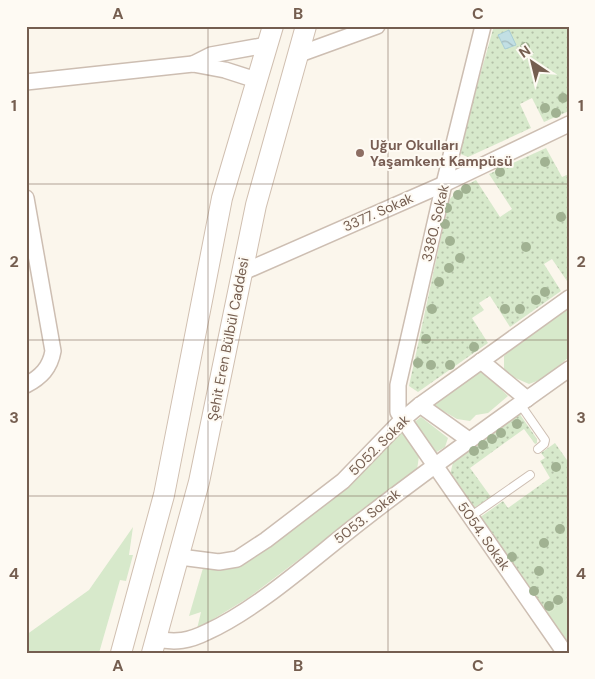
<svg xmlns="http://www.w3.org/2000/svg" width="595" height="679" viewBox="0 0 595 679" font-family="'DM Sans',sans-serif">
<style>
.grass{fill:#d7e9cb}
.park{fill:url(#park-dots)}
.water{fill:url(#water-waves);stroke:#a9ced5}
.lines{fill:none;stroke-linecap:round;stroke-linejoin:round}
.lane-casing{stroke:#cdbeb2;stroke-width:10}
.street-casing{stroke:#cdbeb2;stroke-width:18}
.secondary-casing{stroke:#d0bfb0;stroke-width:22}
.lane{stroke:#fff;stroke-width:8}
.street{stroke:#fff;stroke-width:15}
.secondary{stroke:#fff;stroke-width:20}
.tree{fill:#a1b292}
.grid{fill:none;stroke:#755e50;stroke-width:1;stroke-opacity:0.55}
.education-dot{fill:#8d6e63;stroke:#fefaf3;stroke-width:2}
.labels{text-anchor:middle;stroke-width:4;stroke-linejoin:round;paint-order:stroke}
.education-label{font-size:14px;font-weight:bold;fill:#785e54;stroke:#fefaf3;text-anchor:start}
.street-label{font-size:14px;fill:#755e50;stroke:#fefaf3}
.neatline{fill:none;stroke:#755e50;stroke-width:2}
.grid-label{font-size:16px;text-anchor:middle;font-weight:bold;fill:#755e50}
</style>
<defs>
<pattern id="park-dots" width="8" height="8" patternUnits="userSpaceOnUse" patternTransform="scale(1.25)"><rect width="8" height="8" fill="#d7e9cb"/><path d="M2 2h.1M6 6h.1" fill="none" stroke="#b3c0a7" stroke-width="1.8" stroke-linecap="round"/></pattern>
<pattern id="water-waves" width="16" height="10" patternUnits="userSpaceOnUse" patternTransform="scale(1.25)"><rect width="16" height="10" fill="#c2dfe4"/><path d="M0 5q4-4 8 0t8 0" fill="none" stroke="#a2b8bb"/></pattern>
</defs>
<rect width="100%" height="100%" fill="#fbf6ec"/>
<g class="grass">
<path d="M569 307V357L545 378 529 384 504 373V356L522 340Z"/>
<path d="M481 370 508 396 488 413 476 415 470 421 457 419 433 405Z"/>
<path d="M421 417 448 438 445 447 435 453 412 424Z"/>
<path d="M400 430 419 456 417 470 248 598 197 629 201 612 189 616 203 568 217 570 247 557Z"/>
<path d="M133 527 129 555H133L126 581 120 580 99 653H26V635L89 590Z"/>
<path d="M569 598V648L546 615Z"/>
</g>
<g class="park">
<path d="M494 26H569V111L544 122 532 98 520 104 531 128 468 157 458 153Z"/>
<path d="M546 148 562 177 569 174V284L552 259 544 264 561 291 510 327 490 296 479 303 484 310 472 318 488 343 418 392 409 386 449 200 459 189 476 180 500 217 512 209 489 174Z"/>
<path d="M519 413 537 439V443L535 444 524 429 470 468 491 497 473 509 450 475 454 458Z"/>
<path d="M555 443 569 463V598L546 615 479 518 503 501 508 508 550 478 540 461 545 458 541 453Z"/>
</g>
<path class="water" d="M509 30 516 45 505 49 498 35Z"/>
<g class="lines">
<defs>
<g id="lane">
<path d="M520 404 545 440 544 444 538 449"/>
<path d="M470 517 530 475"/>
</g>
<g id="street">
<path d="M483 26 444 184 398 385V412L565 653"/>
<path d="M297 55 377 26"/>
<path d="M193 64 211 55 267 45"/>
<path d="M26 82 193 64 225 70 256 80"/>
<path d="M26 198 53 351C50 368 41 377 26 385"/>
<path d="M241 273 444 184 569 124"/>
<path d="M481 361 527 399"/>
<path d="M420 405 469 440"/>
<path d="M180 557 219 562 237 559 266 540 343 481 402 420 420 405 569 298"/>
<path d="M156 639C176 643 189 641 207 632 260 608 317 555 364 519 431 467 500 418 569 369"/>
</g>
<g id="secondary">
<path d="M121 653 164 495 222 198 273 26"/>
<path d="M152 653 199 482 256 205 306 26"/>
</g>
</defs>
<use href="#lane" class="lane-casing"/>
<use href="#street" class="street-casing"/>
<use href="#secondary" class="secondary-casing"/>
<use href="#lane" class="lane"/>
<use href="#street" class="street"/>
<use href="#secondary" class="secondary"/>
</g>
<g class="tree">
<circle cx="525" cy="47" r="5"/>
<circle cx="563" cy="98" r="5"/>
<circle cx="545" cy="108" r="5"/>
<circle cx="556" cy="113" r="5"/>
<circle cx="545" cy="162" r="5"/>
<circle cx="500" cy="172" r="5"/>
<circle cx="466" cy="189" r="5"/>
<circle cx="458" cy="195" r="5"/>
<circle cx="447" cy="208" r="5"/>
<circle cx="561" cy="217" r="5"/>
<circle cx="445" cy="224" r="5"/>
<circle cx="450" cy="241" r="5"/>
<circle cx="526" cy="247" r="5"/>
<circle cx="460" cy="258" r="5"/>
<circle cx="449" cy="268" r="5"/>
<circle cx="439" cy="282" r="5"/>
<circle cx="545" cy="292" r="5"/>
<circle cx="536" cy="300" r="5"/>
<circle cx="432" cy="309" r="5"/>
<circle cx="505" cy="309" r="5"/>
<circle cx="520" cy="309" r="5"/>
<circle cx="426" cy="339" r="5"/>
<circle cx="474" cy="347" r="5"/>
<circle cx="418" cy="363" r="5"/>
<circle cx="431" cy="365" r="5"/>
<circle cx="450" cy="365" r="5"/>
<circle cx="517" cy="424" r="5"/>
<circle cx="501" cy="433" r="5"/>
<circle cx="492" cy="439" r="5"/>
<circle cx="483" cy="445" r="5"/>
<circle cx="474" cy="451" r="5"/>
<circle cx="556" cy="467" r="5"/>
<circle cx="560" cy="529" r="5"/>
<circle cx="544" cy="543" r="5"/>
<circle cx="512" cy="557" r="5"/>
<circle cx="539" cy="571" r="5"/>
<circle cx="534" cy="591" r="5"/>
<circle cx="558" cy="600" r="5"/>
<circle cx="549" cy="606" r="5"/>
</g>
<path class="grid" d="M208 26V653M388 26V653M26 184H569M26 340H569M26 496H569"/>
<circle class="education-dot" cx="360" cy="153" r="5"/>
<g class="labels">
<g class="education-label">
<text x="370" y="150">Uğur Okulları<tspan x="370" dy="16">Yaşamkent Kampüsü</tspan></text>
</g>
<g class="street-label">
<text transform="translate(378 212) rotate(-24)" y="5">3377. Sokak</text>
<text transform="translate(435 223) rotate(-77)" y="5">3380. Sokak</text>
<text transform="translate(228 339) rotate(-79)" y="5">Şehit Eren Bülbül Caddesi</text>
<text transform="translate(379 445) rotate(-45)" y="5">5052. Sokak</text>
<text transform="translate(367 516) rotate(-38)" y="5">5053. Sokak</text>
<text transform="translate(484 536) rotate(55)" y="5">5054. Sokak</text>
</g>
</g>
<rect width="595" height="679" fill="none" stroke="#fefaf3" stroke-width="55"/>
<g transform="translate(532 62) rotate(325)" stroke="#fefaf3" stroke-width="4" paint-order="stroke">
<path d="M0-4L9 19L0 12L-9 19Z" fill="#755e50"/>
<text y="-8" font-size="14" font-weight="bold" text-anchor="middle" fill="#755e50">N</text>
</g>
<rect x="28" y="28" width="540" height="624" class="neatline"/>
<g class="grid-label">
<text x="118" y="19">A</text>
<text x="298" y="19">B</text>
<text x="478" y="19">C</text>
<text x="14" y="111">1</text>
<text x="581" y="111">1</text>
<text x="14" y="267">2</text>
<text x="581" y="267">2</text>
<text x="14" y="423">3</text>
<text x="581" y="423">3</text>
<text x="14" y="579">4</text>
<text x="581" y="579">4</text>
<text x="118" y="671">A</text>
<text x="298" y="671">B</text>
<text x="478" y="671">C</text>
</g>
</svg>
